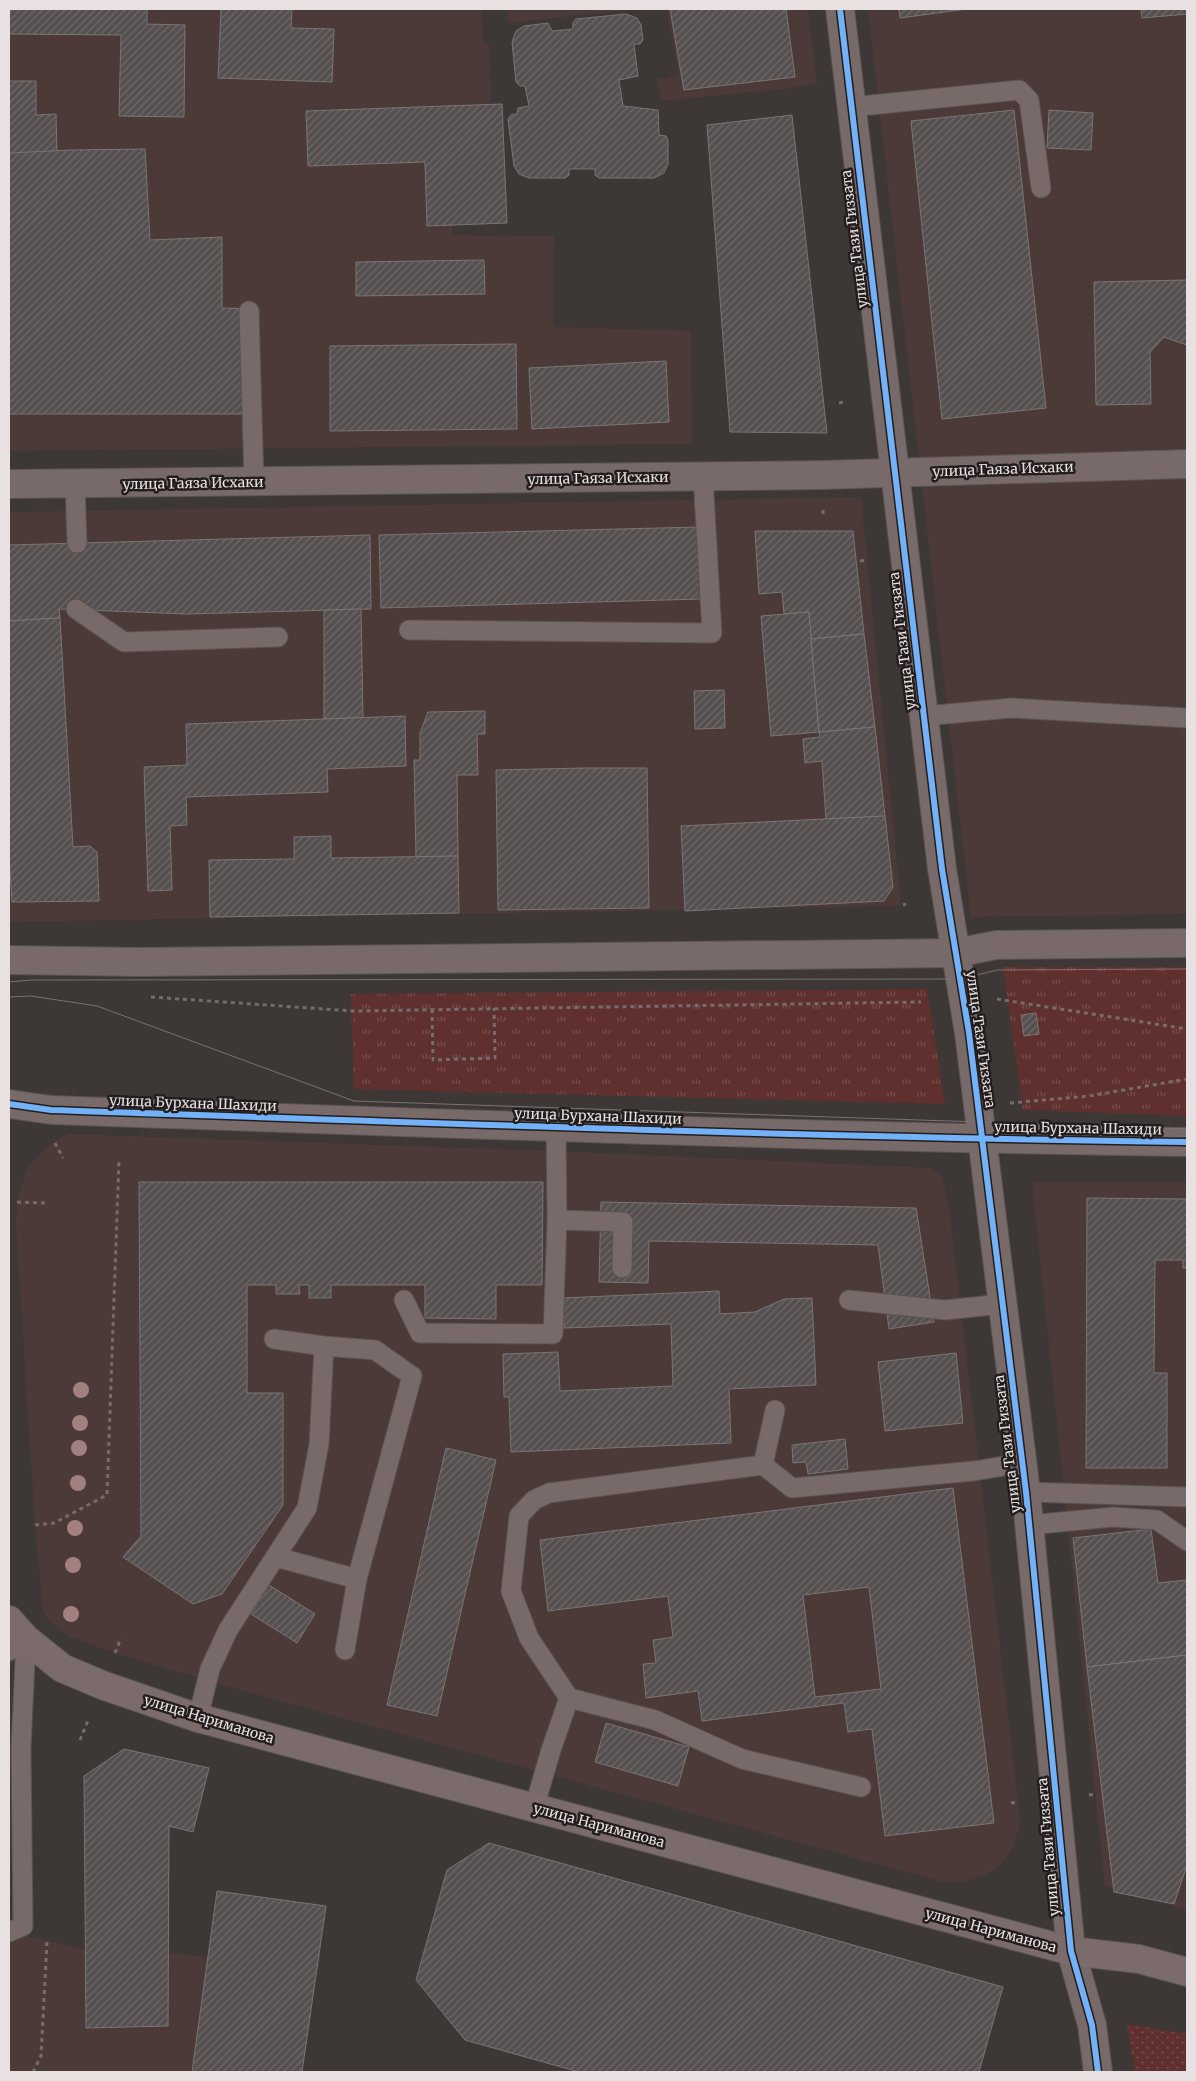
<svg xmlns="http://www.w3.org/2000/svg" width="1196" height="2081" viewBox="0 0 1196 2081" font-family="Merriweather,serif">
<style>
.built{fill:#4c3a39}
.grass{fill:url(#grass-dots)}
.park{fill:url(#park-tufts)}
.building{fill:url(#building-hatch);stroke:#7a7574;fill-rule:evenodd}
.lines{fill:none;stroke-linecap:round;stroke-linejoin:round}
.service-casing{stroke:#585352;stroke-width:21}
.minor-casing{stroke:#585352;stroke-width:30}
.secondary-casing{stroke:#585352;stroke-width:30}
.path{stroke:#756c6c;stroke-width:3;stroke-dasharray:4 4;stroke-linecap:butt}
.service{stroke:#786a69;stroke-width:19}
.minor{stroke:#786a69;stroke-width:28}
.secondary{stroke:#7b6c6b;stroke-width:28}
.tram{stroke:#7c7272;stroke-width:1}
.cycleway-casing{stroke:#231d1d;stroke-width:9}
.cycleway{stroke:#73b2f8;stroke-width:6}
.tree{fill:#a1807f}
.labels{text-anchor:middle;stroke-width:5;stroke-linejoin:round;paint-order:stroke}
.street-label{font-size:14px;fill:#e9e1e1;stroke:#231d1d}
</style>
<defs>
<pattern id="grass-dots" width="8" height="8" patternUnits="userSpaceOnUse" patternTransform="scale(1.25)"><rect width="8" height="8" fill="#60302f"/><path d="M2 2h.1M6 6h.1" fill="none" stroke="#774e4d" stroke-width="1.8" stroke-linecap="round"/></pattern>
<pattern id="park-tufts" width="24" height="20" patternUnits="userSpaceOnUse" patternTransform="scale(1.25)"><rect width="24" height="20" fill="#60302f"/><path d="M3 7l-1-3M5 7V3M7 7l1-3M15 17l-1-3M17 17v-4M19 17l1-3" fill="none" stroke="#774e4d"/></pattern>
<pattern id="building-hatch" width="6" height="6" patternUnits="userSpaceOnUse" patternTransform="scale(1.25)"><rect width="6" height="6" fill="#55504f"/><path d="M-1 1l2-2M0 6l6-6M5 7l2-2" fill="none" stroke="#6d6968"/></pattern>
</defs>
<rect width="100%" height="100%" fill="#3d3736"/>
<g class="built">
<path d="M9 9H481L483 43 489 44 492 114 451 193 452 235 554 236 553 327 691 331 692 444 9 451Z"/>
<path d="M507 9H635L508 23Z"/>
<path d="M667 9H808L817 83 792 88 661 101 657 79 679 76Z"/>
<path d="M868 9H1187V914L971 917Z"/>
<path d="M861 497 901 906 9 922V512Z"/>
<path d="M69 1134 556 1151 932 1168 942 1176 949 1206 1018 1802 1020 1824 1014 1845 1002 1863 985 1875 964 1882H943L237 1689 115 1653 70 1637 48 1620 43 1610 35 1525 16 1228 17 1202 26 1171 38 1155 54 1142Z"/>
<path d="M1032 1182H1187V1910L1105 1886Z"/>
<path d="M9 1932 87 1950V2028L168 2026 167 1953 208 1957 192 2072H9Z"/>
</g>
<path class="grass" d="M1127 2024 1187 2034V2072H1135Z"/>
<g class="park">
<path d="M1003 967H1187V1116L1023 1110Z"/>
<path d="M927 989 945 1104 354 1089 351 994Z"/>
</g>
<g class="building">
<path d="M9 9H147V24L185 25 184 117 119 116 121 35 9 34Z"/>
<path d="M221 9H292L291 28 334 29 332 82 218 78Z"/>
<path d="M670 9H786L795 77 684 90Z"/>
<path d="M899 9H967L900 18Z"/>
<path d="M1141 9H1187V14L1142 18Z"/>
<path d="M626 14 637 18 641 25 643 40 640 44H634L638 76 619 80 623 106 658 110 659 135 666 136 668 140V164L664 173 654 178H599L595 175V169H569V175L565 178H529L519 174 514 166 508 119 511 115 517 114 518 108 529 106 525 86H520L516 82 512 42 516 31 524 26 548 23 552 31 573 29V23L576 19Z"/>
<path d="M9 81H36V115L56 114 57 156H9Z"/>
<path d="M502 104 507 223 427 226 425 162 308 166 306 111Z"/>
<path d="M1014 110 1046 408 942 419 911 121Z"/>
<path d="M1049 110 1093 113 1091 150 1047 148Z"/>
<path d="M792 115 827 433 730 432 707 125Z"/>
<path d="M145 149 150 240 222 237V308L259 309V414H9V153L72 150Z"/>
<path d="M484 260 485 294 356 296V262Z"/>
<path d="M1187 280V345L1164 337 1150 352 1151 404 1096 405 1094 282Z"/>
<path d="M516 344 517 429 330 431V346Z"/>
<path d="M666 361 669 422 532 429 529 368Z"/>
<path d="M700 527 701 599 381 608 379 535Z"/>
<path d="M755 531H853L864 634 811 639 809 612 784 614 782 592 759 594Z"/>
<path d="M370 535 371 609 187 614 59 609 60 618 9 621V545Z"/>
<path d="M361 609 363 718 324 719V610Z"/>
<path d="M809 612 819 732 771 736 761 616Z"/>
<path d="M60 618 73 847 90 846 97 852 99 901 12 902 9 855V621Z"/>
<path d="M864 634 875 727 819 732 811 639Z"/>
<path d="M724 690 725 728 695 729 694 691Z"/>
<path d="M485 711V734H477L478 775H457L458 856 416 857 414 760H420V733L428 712Z"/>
<path d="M405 716 406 766 327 769 328 792 186 797 187 825 170 826 172 890 148 891 144 767 187 765 186 724Z"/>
<path d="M875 727 885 816 826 820 822 761 805 763 803 739 820 737 819 732Z"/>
<path d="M584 768H647L649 908 498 910 496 770Z"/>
<path d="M885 816 893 887 884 901 685 911 681 826Z"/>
<path d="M331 836V858L458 856 459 913 210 917 209 860 294 859V837Z"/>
<path d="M1036 1013 1039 1034 1024 1036 1021 1015Z"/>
<path d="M139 1182H543L542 1285H496V1319L425 1318V1285H331V1298H309V1285H299L300 1294H276V1285H247V1393H283V1505L222 1594 193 1604 123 1557 141 1536Z"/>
<path d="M1087 1198 1187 1199V1268H1183V1260H1155L1154 1373H1167V1468H1086Z"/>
<path d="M601 1202 916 1208 934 1322 889 1329 878 1245 649 1241 648 1283 599 1282Z"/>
<path d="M719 1291 720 1314 755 1312 784 1299 812 1298 816 1385 729 1389 731 1443 511 1452 509 1397H504L503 1354 558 1352 560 1391 673 1386 671 1324 564 1328 563 1298Z"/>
<path d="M956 1353 963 1423 885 1431 878 1362Z"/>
<path d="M845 1439 848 1469 808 1474 806 1462 793 1463 792 1445Z"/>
<path d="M446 1448 496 1460 437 1716 387 1705Z"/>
<path d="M953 1488 994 1823 885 1836 872 1729 848 1732 844 1703 702 1721 698 1691 646 1698 643 1664 656 1663 653 1640 673 1637 668 1596 548 1611 540 1540ZM869 1587 881 1689 815 1697 803 1595Z"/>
<path d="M1151 1529 1158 1583 1187 1580V1655L1087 1667 1073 1538Z"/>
<path d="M269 1585 315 1614 297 1643 251 1614Z"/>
<path d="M1187 1655V1865L1174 1904 1114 1892 1087 1667Z"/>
<path d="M606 1723 689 1747 678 1786 595 1762Z"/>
<path d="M124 1749 209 1768 193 1832 169 1826 168 2026 86 2028 84 1776Z"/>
<path d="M489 1843 1003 1987 979 2072H579L465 2040 416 1980 447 1870Z"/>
<path d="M217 1891 326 1906 302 2072H192Z"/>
</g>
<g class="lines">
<defs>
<g id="service">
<path d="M851 107 1019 90 1029 100 1041 188"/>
<path d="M249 311 254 482"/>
<path d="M75 484 77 543"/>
<path d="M76 609 124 642 278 637"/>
<path d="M409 630 712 633 703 476"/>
<path d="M924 716 1012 708 1187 718"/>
<path d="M557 1220 623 1222 622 1268"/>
<path d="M404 1300 420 1333 553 1334 557 1220 556 1128"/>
<path d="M849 1300 945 1310 1002 1304"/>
<path d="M274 1339 324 1346"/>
<path d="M763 1465 792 1488 974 1471 1022 1463"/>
<path d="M1026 1492 1187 1497"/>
<path d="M1029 1525 1113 1517 1157 1520 1187 1541"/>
<path d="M345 1650 357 1579"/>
<path d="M9 1651 26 1639"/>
<path d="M569 1698 655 1720 742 1759 861 1787"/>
<path d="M198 1718 210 1669 228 1630 307 1508 319 1444 324 1346 375 1350 412 1376 357 1579 276 1557"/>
<path d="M534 1808 551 1750 569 1698 529 1638 511 1591 519 1516 534 1500 549 1493 763 1465 775 1410"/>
<path d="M9 1932 23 1926 21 1748 26 1639"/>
</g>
<g id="minor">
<path d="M840 9 942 869 969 1033 1026 1492 1071 1951 1092 2025 1098 2072"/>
<path d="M9 484 822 475 1187 464"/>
<path d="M9 960 137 962 956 953 996 945 1187 943"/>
<path d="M9 1104 51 1110C430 1123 808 1137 1187 1142"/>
</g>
<path id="secondary" d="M9 1620 26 1639 62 1668 102 1685 198 1718 1071 1951 1139 1959 1187 1972"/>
</defs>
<use href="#service" class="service-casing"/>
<use href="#minor" class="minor-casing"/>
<use href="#secondary" class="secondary-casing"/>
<g class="path">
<path d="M839 403 845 402"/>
<path d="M823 514V507"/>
<path d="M860 561 867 560"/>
<path d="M903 905 906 904"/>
<path d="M151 997 353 1011 921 1002"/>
<path d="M997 999 1187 1029"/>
<path d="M432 1009 433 1060 495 1058 494 1008"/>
<path d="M1010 1103 1089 1096 1187 1079"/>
<path d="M55 1143 63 1158"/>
<path d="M17 1202 46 1203"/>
<path d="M35 1525 54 1523 107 1495 119 1159"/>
<path d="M115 1653 121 1638"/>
<path d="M80 1740 89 1718"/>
<path d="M1089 1795 1097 1794"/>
<path d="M1011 1803 1018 1802"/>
<path d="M33 2072 41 2056 47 1942"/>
</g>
<use href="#service" class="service"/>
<use href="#minor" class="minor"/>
<use href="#secondary" class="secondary"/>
<g class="tram">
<path d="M9 982 31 980 961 979 997 970 1187 969"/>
<path d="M9 997 31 996 97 1006 354 1101 1187 1129"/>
</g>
<defs>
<g id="cycleway">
<path d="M840 9 942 869 969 1033 1026 1492 1071 1951 1092 2025 1098 2072"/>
<path d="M9 1104 51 1110C430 1123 808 1137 1187 1142"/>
</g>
</defs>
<use href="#cycleway" class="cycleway-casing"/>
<use href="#cycleway" class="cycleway"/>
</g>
<g class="tree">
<circle cx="81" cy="1390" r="8"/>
<circle cx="80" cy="1423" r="8"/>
<circle cx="79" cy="1448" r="8"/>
<circle cx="78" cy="1483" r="8"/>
<circle cx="75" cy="1528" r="8"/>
<circle cx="73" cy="1565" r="8"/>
<circle cx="71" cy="1614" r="8"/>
</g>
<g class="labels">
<g class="street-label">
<text transform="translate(854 239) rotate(-97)" y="5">улица Тази Гиззата</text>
<text transform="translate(1003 469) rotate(-2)" y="5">улица Гаяза Исхаки</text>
<text transform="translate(598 478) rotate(-1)" y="5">улица Гаяза Исхаки</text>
<text transform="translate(193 483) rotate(-1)" y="5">улица Гаяза Исхаки</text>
<text transform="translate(902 641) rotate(-97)" y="5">улица Тази Гиззата</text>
<text transform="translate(981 1039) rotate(82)" y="5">улица Тази Гиззата</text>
<text transform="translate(193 1103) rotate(2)" y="5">улица Бурхана Шахиди</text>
<text transform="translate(598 1116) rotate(2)" y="5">улица Бурхана Шахиди</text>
<text transform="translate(1078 1128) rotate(1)" y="5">улица Бурхана Шахиди</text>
<text transform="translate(1007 1444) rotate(-97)" y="5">улица Тази Гиззата</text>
<text transform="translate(209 1719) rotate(17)" y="5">улица Нариманова</text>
<text transform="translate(599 1825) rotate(15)" y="5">улица Нариманова</text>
<text transform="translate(1048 1847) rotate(-95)" y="5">улица Тази Гиззата</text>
<text transform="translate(991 1930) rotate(15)" y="5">улица Нариманова</text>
</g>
</g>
<rect width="1196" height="2081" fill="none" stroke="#e9e1e1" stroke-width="20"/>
</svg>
